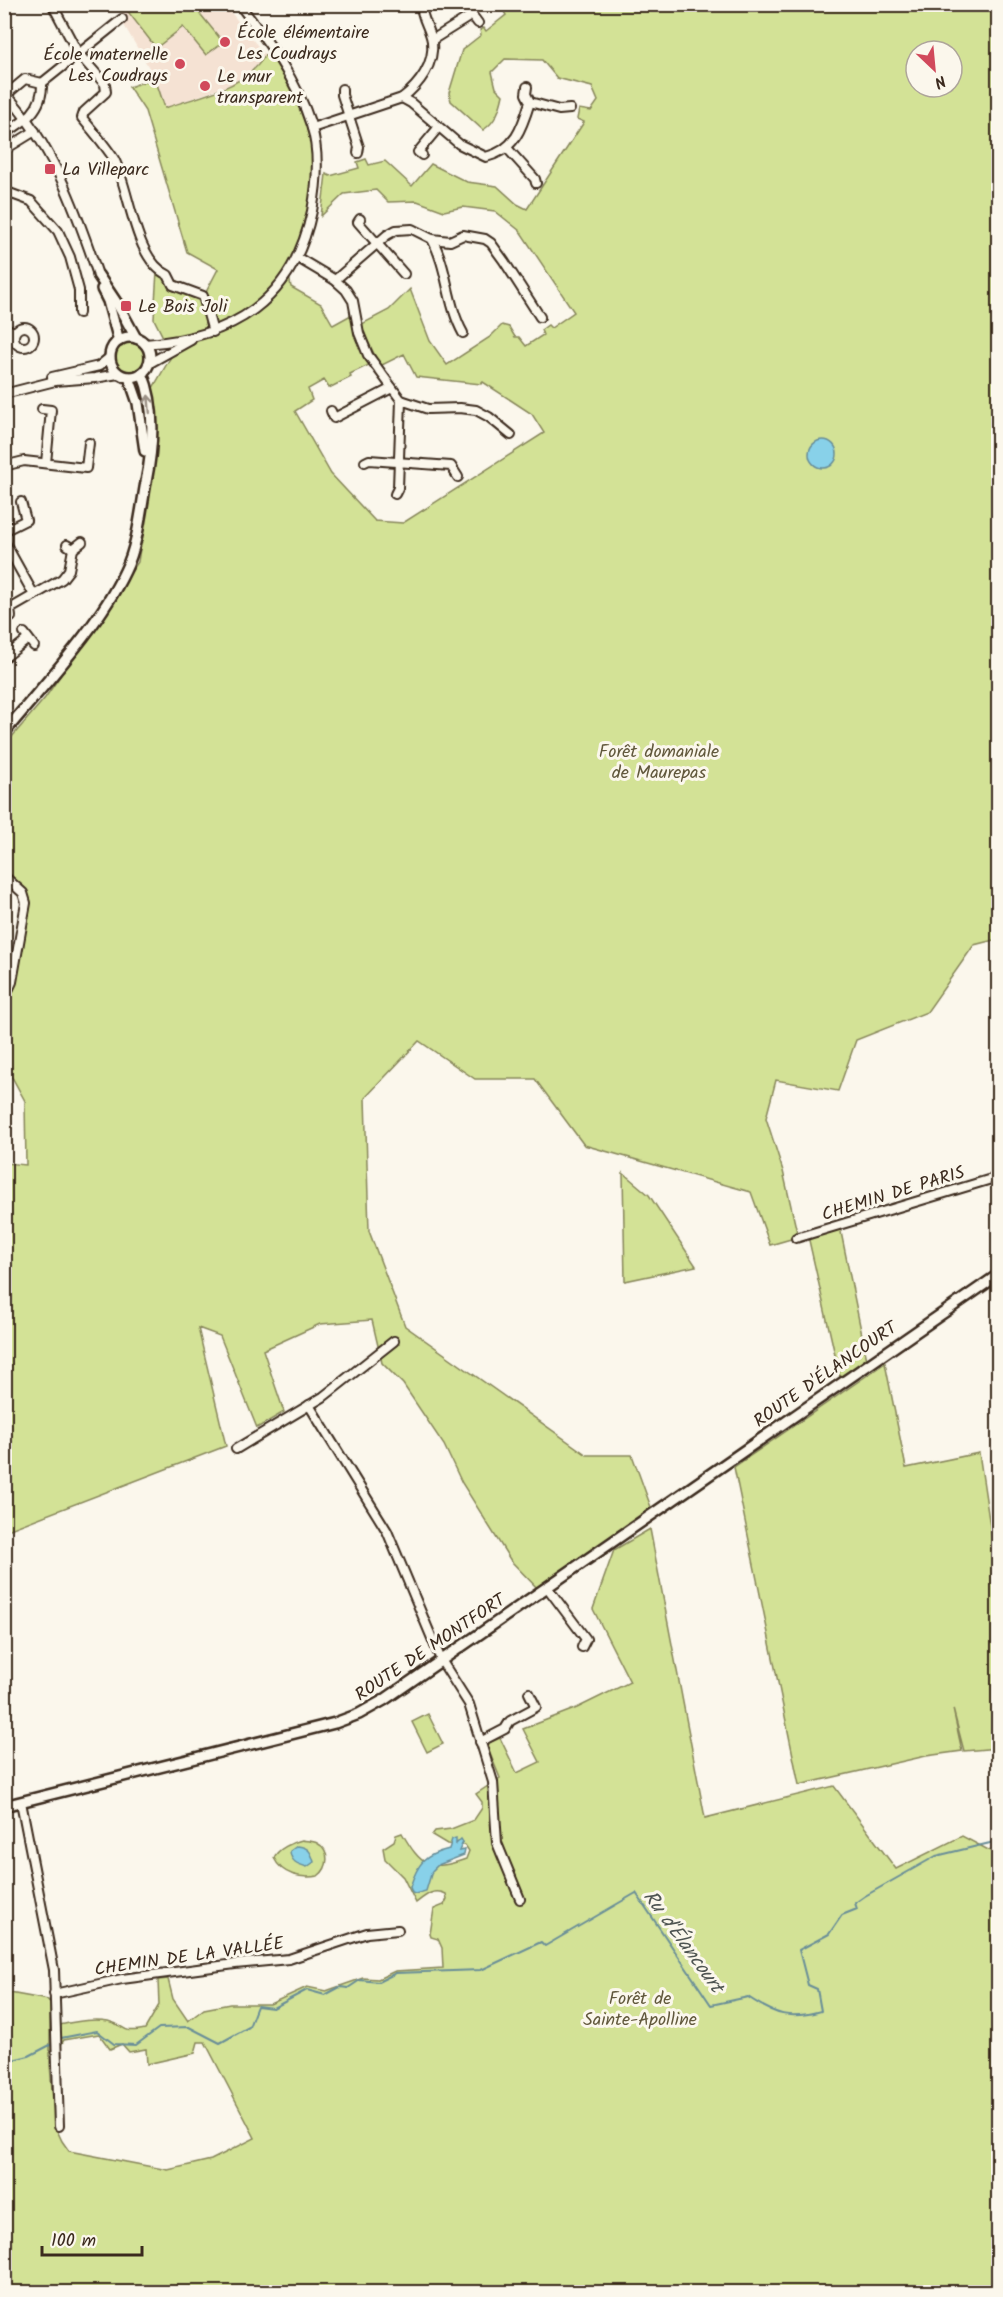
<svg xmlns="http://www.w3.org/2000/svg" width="1003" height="2297" viewBox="0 0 1003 2297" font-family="Kalam,sans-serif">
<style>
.built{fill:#f5e2d3}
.green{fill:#d3e296;stroke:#87865a;stroke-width:1.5;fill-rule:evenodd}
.water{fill:#88d1e9;stroke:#698e98;stroke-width:1.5}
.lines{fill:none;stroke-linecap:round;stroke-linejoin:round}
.stream{stroke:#698e98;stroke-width:2}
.minor-casing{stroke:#3b2a1e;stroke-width:12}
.tertiary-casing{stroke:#3b2a1e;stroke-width:14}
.minor{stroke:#fbf7ec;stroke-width:8}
.tertiary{stroke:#fbf7ec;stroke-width:9}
.oneway{stroke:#9b9085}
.poi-dot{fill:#d1495b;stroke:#fbf7ec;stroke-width:2}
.labels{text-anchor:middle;stroke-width:6;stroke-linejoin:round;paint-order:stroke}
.poi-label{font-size:18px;fill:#3b2a1e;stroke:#fbf7ec;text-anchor:start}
.park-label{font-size:18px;fill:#61583c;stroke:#fbf7ec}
.street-label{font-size:18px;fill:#3b2a1e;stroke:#fbf7ec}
.water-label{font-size:20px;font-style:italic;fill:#4e5451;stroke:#fbf7ec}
</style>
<rect width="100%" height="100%" fill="#fbf7ec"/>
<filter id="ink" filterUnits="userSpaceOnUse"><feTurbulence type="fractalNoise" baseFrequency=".0167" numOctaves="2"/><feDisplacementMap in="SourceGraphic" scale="12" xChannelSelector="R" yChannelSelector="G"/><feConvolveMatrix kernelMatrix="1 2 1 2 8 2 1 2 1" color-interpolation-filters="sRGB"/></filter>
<g filter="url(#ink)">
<path class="built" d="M131 5H225L265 55 261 62 238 82 165 108 155 78 118 15Z"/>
<g class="green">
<path d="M131 5H193L223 42 206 55 183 27 156 48 126 9Z"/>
<path d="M500 5H998V939L974 945 927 1012 856 1040 838 1091 776 1080 766 1118 783 1171 798 1237 770 1245 751 1192 584 1145 535 1079H475L419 1041 365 1098 369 1231 405 1326 587 1455H632L652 1510 541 1592 511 1561 462 1483 444 1445 403 1384 382 1363 372 1320 320 1324 263 1350 284 1412 257 1428 220 1336 198 1328 226 1446 5 1531V1163L26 1165 25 1101 13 1079 5 1070V990L24 892 5 873V745L45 698 138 562 157 436 153 388 172 355 154 319 157 271 205 294 218 269 187 252 145 111 129 87 155 78 165 108C198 96 247 88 265 55L281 65 309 128 315 187 289 275 291 287 321 304 333 325 351 315 354 330 369 365 350 374 351 377 329 388 324 380 308 389 312 400 295 411 331 474 375 521 403 523 544 433 532 414 483 382 481 384 416 377 404 354 380 366 360 325 389 310 410 289 430 341 447 365 490 337 502 325 509 327 515 337H519L526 346 543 335 541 330 548 325 551 328 574 312 520 231 495 211 463 207 444 211 417 201 388 202 376 190 344 194 321 216 326 174 330 176 359 168 357 162 366 159 369 165 385 161 412 186 431 164 467 182 497 186 517 204 527 209 584 122 577 119 579 109 591 111 598 101 592 87 557 78 542 60 505 59 492 72 496 88 503 95C500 109 496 122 483 130L451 101 449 93 462 50 481 35 480 30 484 28 486 31 506 15ZM916 51H952V87H916Z"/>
<circle cx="130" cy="357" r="15"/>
<path d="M623 1173 649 1195 696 1266 625 1281Z"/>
<path d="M840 1227 867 1360 840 1377 808 1236Z"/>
<path d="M885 1363 906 1468 979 1453 998 1580V1748L964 1751 953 1709 962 1751 926 1756 799 1785 734 1467Z"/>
<path d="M650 1529 705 1818 834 1786 896 1869 962 1836 998 1855V2292H5L4 1992 48 2000 50 2004V2065L55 2126 62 2141 69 2151 168 2170 211 2160 255 2138 205 2042H198L195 2053 147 2064 146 2049 129 2052 122 2044 110 2049 99 2034 64 2040 60 2047 59 2025C75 2022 93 2018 108 2021 128 2026 119 2034 145 2029L159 2005 158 1980 168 1979 173 1999 188 2021 204 2009 230 2004H270L307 1987 326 1991 363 1978 378 1979 395 1971 443 1968 442 1948 438 1939 431 1937 430 1934 434 1909 444 1905 447 1899 446 1894C434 1888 426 1895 416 1903L403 1877 385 1859 383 1848 394 1841 396 1835 402 1833C421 1866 429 1872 466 1859L469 1851 465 1845 447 1844 432 1835 435 1831 451 1829 474 1820 482 1808V1802L476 1794 500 1778 486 1744 500 1738 517 1773 540 1762 523 1729 577 1708 630 1682 593 1609 614 1550Z"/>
<path d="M428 1714 443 1744 427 1752 412 1722Z"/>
<path d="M302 1840C306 1841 313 1841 317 1843 331 1850 329 1868 318 1876 301 1879 282 1875 274 1858 277 1849 293 1842 302 1840Z"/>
</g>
<g class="water">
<circle cx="823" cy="454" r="14"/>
<path d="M456 1838V1844L461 1839 463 1842 459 1851 465 1850 464 1855 438 1865 432 1871 426 1891 415 1894 412 1893 410 1887C418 1863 424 1855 449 1849L452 1839Z"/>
<path d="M297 1846C308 1847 311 1851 314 1862L307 1867C297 1864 291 1862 290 1851Z"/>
</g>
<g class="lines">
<g class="stream">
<path d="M61 2038 97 2031 114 2044 136 2045 159 2028 189 2027 220 2043 249 2027 257 2006 273 2008 307 1990 325 1995 340 1987 348 1988 360 1980 378 1982 396 1973 481 1970 541 1942 545 1946 636 1893 711 2005 748 1997C775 2015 789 2020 821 2011L817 1989 808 1985 799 1950 829 1934 842 1915 857 1909 855 1903 865 1896 936 1856 990 1843 998 1839"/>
<path d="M4 2062 29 2056 52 2044"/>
</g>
<defs>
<g id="minor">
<path d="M52 4 78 53 105 84 106 92 84 112 82 118C93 131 105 145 114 159 130 189 134 260 168 275L173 285 203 296 213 332"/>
<path d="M432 40 472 15 478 23"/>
<path d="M42 83 122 19"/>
<path d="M342 89V95L359 147 358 153"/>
<path d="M4 92C52 143 76 210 98 275"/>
<path d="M7 94 25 79 42 83"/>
<path d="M402 98 411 103 459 144 486 157C515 150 522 128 530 102L526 94 527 87"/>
<path d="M530 102 559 110 570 109"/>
<path d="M312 128 402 98C419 85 435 64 432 41 430 28 421 18 421 4"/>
<path d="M4 134C25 121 43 110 42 83"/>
<path d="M507 148 535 179 536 183"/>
<path d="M4 150 35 131"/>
<path d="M422 155 418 152 438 128"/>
<path d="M4 191 31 201 58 231 70 257 79 290V313"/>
<path d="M360 219 358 222 404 274"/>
<path d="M432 239C448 269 447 304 463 333"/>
<path d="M298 258 335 280 346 290 353 301 359 333 368 355 401 400 428 409 460 408 476 410 489 417 511 435"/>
<path d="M335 280 387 235 396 230 412 229 432 239 450 241 463 235 485 239 491 243 504 261 540 317"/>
<circle cx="24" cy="337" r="10"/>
<path d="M4 328 15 332"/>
<path d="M145 344C233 338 293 301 312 211 317 185 320 152 311 125 296 78 269 43 239 4"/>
<path d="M148 364 191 340"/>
<path d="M52 377 99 366 110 357"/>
<path d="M4 394 55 381 95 378 118 374"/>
<path d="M42 409 51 410 46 463"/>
<path d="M331 411 334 418 392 388"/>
<path d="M365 462 369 460 451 466 458 477"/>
<path d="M4 466 24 461 86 468 89 443"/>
<path d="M395 494 398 488 401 400"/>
<path d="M4 531 26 520 21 502"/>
<path d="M4 541 34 595"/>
<path d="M67 545 73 549 82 542"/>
<path d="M11 617 10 609 62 579 69 570 73 549"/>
<path d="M24 633 34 646"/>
<path d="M4 658 28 639"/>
<path d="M4 876 23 893 26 903 12 982 4 999"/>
<path d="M796 1238 998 1177"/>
<path d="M309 1405 387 1531 441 1660 469 1704 493 1782 497 1843 520 1899"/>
<path d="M236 1449 323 1397 394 1341"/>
<path d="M547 1587 586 1639 582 1647"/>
<path d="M480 1742 505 1729 510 1721 536 1707 529 1693"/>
<path d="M21 1802 54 1970 59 2126"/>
<path d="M54 1994 122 1979 235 1964 289 1959 367 1933 398 1930"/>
</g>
<g id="tertiary">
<path d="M98 275 118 305 136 338"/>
<path d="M102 289 108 301 119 341"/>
<circle cx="130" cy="357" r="20"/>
<path d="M129 377 138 403 145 451"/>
<path d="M4 733C44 684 98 628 125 571 138 545 141 509 146 482 153 447 156 406 142 373"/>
<path d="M4 1806 335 1723 359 1714 384 1700 998 1275"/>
</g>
</defs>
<use href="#minor" class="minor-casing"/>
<use href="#tertiary" class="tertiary-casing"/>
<use href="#minor" class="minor"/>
<use href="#tertiary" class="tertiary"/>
</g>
<defs><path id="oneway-shaft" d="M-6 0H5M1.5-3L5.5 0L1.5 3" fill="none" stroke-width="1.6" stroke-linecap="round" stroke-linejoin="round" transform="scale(1.5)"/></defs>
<use class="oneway" href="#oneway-shaft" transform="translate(149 404) rotate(-95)"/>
</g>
<g class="poi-dot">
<circle cx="225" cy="42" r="6"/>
<circle cx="180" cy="64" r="6"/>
<circle cx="205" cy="86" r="6"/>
<rect x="44" y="163" width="12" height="12" rx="3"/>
<rect x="120" y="300" width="12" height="12" rx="3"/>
</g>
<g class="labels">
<g class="poi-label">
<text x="237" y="38">École élémentaire<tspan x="237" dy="21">Les Coudrays</tspan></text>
<text x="168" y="60" text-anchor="end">École maternelle<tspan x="168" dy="21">Les Coudrays</tspan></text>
<text x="217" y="82">Le mur<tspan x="217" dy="21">transparent</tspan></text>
<text x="62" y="175">La Villeparc</text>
<text x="138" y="312">Le Bois Joli</text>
</g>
<g class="park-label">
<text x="659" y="757">Forêt domaniale<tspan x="659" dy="21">de Maurepas</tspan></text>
<text x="640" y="2004">Forêt de<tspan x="640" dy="21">Sainte-Apolline</tspan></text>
</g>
<g class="street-label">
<text transform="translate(893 1193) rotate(-17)" y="6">CHEMIN DE PARIS</text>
<text transform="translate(825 1374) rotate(-35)" y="6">ROUTE D'ÉLANCOURT</text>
<text transform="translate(430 1647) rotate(-34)" y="6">ROUTE DE MONTFORT</text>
<text transform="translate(189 1956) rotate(-8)" y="6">CHEMIN DE LA VALLÉE</text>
</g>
<g class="water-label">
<text transform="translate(684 1941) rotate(54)" y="7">Ru d'Élancourt</text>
</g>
</g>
<rect width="1003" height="2297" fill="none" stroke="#fbf7ec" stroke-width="24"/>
<rect x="12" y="12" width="979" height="2273" fill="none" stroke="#3b2a1e" stroke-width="2" filter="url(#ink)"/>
<g transform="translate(934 69) rotate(154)"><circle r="28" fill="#fbf7ec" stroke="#aea59a" stroke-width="1.5"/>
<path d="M0-4.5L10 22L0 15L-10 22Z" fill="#d1495b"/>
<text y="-9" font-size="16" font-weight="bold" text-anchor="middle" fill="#3b2a1e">N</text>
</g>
<path d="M42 2246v9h100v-9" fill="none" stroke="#3b2a1e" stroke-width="3"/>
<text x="51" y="2246" font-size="18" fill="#3b2a1e" stroke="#fbf7ec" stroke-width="4.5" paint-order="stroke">100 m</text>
</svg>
